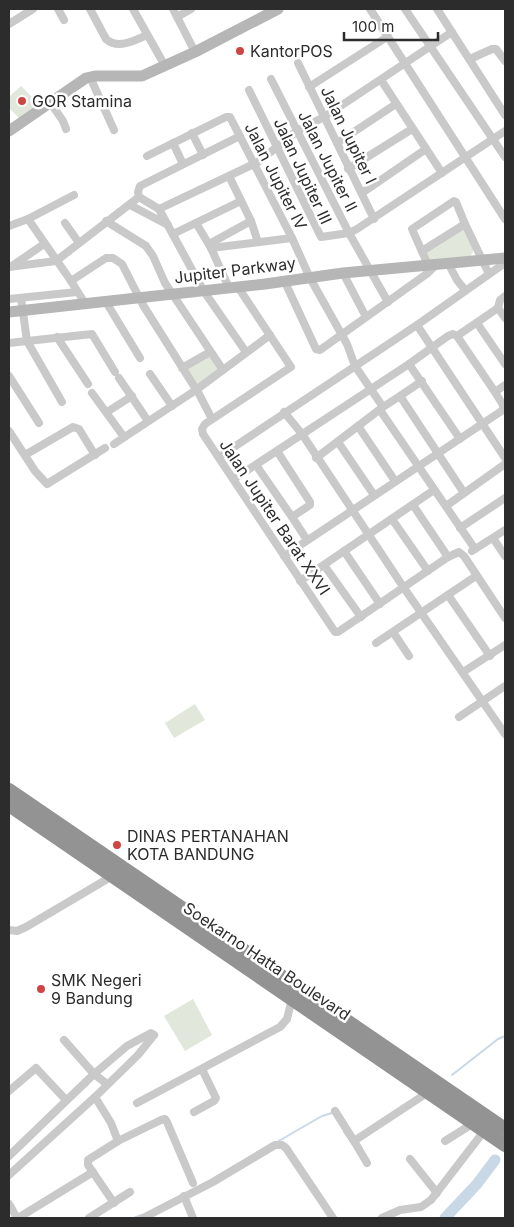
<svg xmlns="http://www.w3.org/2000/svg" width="514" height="1227" viewBox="0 0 514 1227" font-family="Inter,sans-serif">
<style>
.green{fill:#e1e8db}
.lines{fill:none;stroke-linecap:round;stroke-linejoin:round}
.stream{stroke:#c9d8e6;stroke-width:2}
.river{stroke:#c9d8e6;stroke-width:11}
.street{stroke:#c9c9c9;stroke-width:8}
.secondary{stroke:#b6b6b6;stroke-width:11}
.highway{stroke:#939393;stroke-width:14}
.poi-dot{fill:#ce4543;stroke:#fff;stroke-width:2}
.labels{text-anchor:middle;stroke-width:5;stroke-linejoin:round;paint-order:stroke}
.poi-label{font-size:16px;fill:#2c2c2c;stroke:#fff;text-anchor:start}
.street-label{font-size:16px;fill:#2c2c2c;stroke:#fff}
</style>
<rect width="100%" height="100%" fill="#fff"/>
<g class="green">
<path d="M21 86 40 105 21 120 9 108V97Z"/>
<path d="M463 229 474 250 469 258 429 263 425 253Z"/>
<path d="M210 354 220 369 198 386 186 369Z"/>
<path d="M195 704 205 720 174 738 165 723Z"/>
<path d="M193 999 212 1035 185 1051 164 1016Z"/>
</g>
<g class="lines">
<g class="stream">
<path d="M452 1075 498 1039 505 1036"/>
<path d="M344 1132 352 1143"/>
<path d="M277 1142 322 1116 332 1113"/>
<path d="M134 1218 141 1215"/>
</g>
<path class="river" d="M445 1218 477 1184 495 1160"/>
<g class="street">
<path d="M58 9 64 20"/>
<path d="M90 9 106 39C118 50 136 40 147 35"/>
<path d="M133 9 165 66"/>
<path d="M173 9 195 52"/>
<path d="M370 9 505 219"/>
<path d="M405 9 505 157"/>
<path d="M437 9 505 115"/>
<path d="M177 17 191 9"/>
<path d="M9 24 33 9"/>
<path d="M470 59 492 49H496L505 61"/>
<path d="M298 63 374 219"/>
<path d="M90 77 114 130"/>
<path d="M271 79 349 233 388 302"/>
<path d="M381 80 442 173"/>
<path d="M309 87 387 37"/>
<path d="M249 90 321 237 349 233 357 229 505 131"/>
<path d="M50 102 63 121 66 129"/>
<path d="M192 133 203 155"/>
<path d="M173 143 183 164"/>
<path d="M337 143 396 104"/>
<path d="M147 156 226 117H230L292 238 310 278 347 344 355 366 383 407"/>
<path d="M348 169 412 129"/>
<path d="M229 176 251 221 258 242"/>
<path d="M362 193 426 149"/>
<path d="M139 197 159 209 203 290 246 352"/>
<path d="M139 197 138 192 140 186 240 136"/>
<path d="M130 205 168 225"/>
<path d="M159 209 258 162 297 131 324 117 452 32"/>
<path d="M28 219 71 281 86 305"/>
<path d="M106 221 146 246 153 256 165 283 223 370"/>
<path d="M65 223 79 243"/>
<path d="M196 223 211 248 229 288"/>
<path d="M9 226 28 219 74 195"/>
<path d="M173 234 241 201"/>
<path d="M209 244 251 221"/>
<path d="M211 248 292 238"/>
<path d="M422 251 465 224 489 274"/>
<path d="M448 263 457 280 465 290"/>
<path d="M428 265 412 229 454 201 456 202 465 224"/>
<path d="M12 266 44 244"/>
<path d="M9 267 56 261 139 197"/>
<path d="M343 273 366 317"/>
<path d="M284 280 316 349 320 350 428 273 437 264"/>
<path d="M71 281 106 258H113L122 264 143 305 199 394 212 419"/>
<path d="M238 287 291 367 205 424 202 429 203 434 335 632H338L448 557 459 552 464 556 505 618"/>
<path d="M505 296 500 300 498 308 505 318"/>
<path d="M21 298 27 341 62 402"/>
<path d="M9 299 77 292"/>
<path d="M106 302 140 358"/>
<path d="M477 323 505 364"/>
<path d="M417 325 505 458"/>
<path d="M457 336 495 392"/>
<path d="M57 337 88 384"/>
<path d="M9 343 92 334 115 372"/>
<path d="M409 364 460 439"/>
<path d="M182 368 210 352"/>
<path d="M150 374 172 406"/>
<path d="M9 376 39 423"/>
<path d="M119 378 148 421"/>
<path d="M92 393 124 437"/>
<path d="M400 396 422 381"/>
<path d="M380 410 475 549"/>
<path d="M107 412 132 396"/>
<path d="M284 412 302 434 404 588 505 734"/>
<path d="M358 426 395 481"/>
<path d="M9 431 35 471 47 484 105 448"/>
<path d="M338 442 374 495"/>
<path d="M114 444 196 390 270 335"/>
<path d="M25 455 73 427 79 429 95 455"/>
<path d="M219 457 417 325 505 263"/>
<path d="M316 458 383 407 400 396 464 493"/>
<path d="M256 465 292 517 310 505V502L277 451"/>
<path d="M234 479 409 364 448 336 453 334 457 336 498 308"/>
<path d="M413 505 448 557"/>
<path d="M446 506 505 464"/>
<path d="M292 517 307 540"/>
<path d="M392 519 428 571"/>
<path d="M460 528 505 498"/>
<path d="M493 538 505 556"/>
<path d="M344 551 380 604"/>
<path d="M472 551 505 530"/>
<path d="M284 556 503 410V405L495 392 505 385"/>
<path d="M324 565 361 617"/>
<path d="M300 581 434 490"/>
<path d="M448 595 490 656"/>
<path d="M393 632 409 656"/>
<path d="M376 643 476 576"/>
<path d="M463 672 505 645"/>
<path d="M459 717 505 686"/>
<path d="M9 930 17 931 26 927 109 878"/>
<path d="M64 1040 94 1074 107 1084"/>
<path d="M9 1091 36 1068 66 1100"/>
<path d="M95 1097 111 1123 118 1141"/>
<path d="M137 1103 280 1027 287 1019 291 1003"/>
<path d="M335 1111 354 1141 424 1095"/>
<path d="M194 1112 214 1101 216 1098 202 1069"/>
<path d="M354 1141 367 1163"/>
<path d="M445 1141 469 1126"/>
<path d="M9 1156 94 1074 127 1046 151 1033 154 1035"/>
<path d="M410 1159 437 1193"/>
<path d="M9 1175 95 1097 138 1055 154 1035"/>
<path d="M184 1196 193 1218"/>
<path d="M114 1203 88 1165V1160L118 1141 161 1120 165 1119 167 1122 193 1183"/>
<path d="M9 1204 17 1218"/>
<path d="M18 1218 93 1172"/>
<path d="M89 1218 130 1192"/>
<path d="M143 1218 213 1182 275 1145H282L286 1148 333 1218"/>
<path d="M382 1218 400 1210 421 1207 431 1200 481 1135"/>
</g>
<g class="secondary">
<path d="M9 131 86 78 95 76H142L195 52 278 9"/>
<path d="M9 312 265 284 343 273 505 258"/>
</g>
<g class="highway">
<path d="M9 790 505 1129"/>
<path d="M9 805 505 1145"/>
</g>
</g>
<g class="poi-dot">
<circle cx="240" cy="51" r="5"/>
<circle cx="22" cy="101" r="5"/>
<circle cx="117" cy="845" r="5"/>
<circle cx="41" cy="989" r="5"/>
</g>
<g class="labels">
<g class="poi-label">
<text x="250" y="57">KantorPOS</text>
<text x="32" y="107">GOR Stamina</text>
<text x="127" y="842">DINAS PERTANAHAN<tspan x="127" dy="18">KOTA BANDUNG</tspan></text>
<text x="51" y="986">SMK Negeri<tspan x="51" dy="18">9 Bandung</tspan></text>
</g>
<g class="street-label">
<text transform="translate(349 135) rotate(64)" y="6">Jalan Jupiter I</text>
<text transform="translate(328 161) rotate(63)" y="6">Jalan Jupiter II</text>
<text transform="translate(303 171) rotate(65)" y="6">Jalan Jupiter III</text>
<text transform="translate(276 176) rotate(63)" y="6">Jalan Jupiter IV</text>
<text transform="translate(235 270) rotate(-7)" y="6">Jupiter Parkway</text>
<text transform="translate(275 517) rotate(56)" y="6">Jalan Jupiter Barat XXVI</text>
<text transform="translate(267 961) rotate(34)" y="6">Soekarno Hatta Boulevard</text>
</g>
</g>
<rect width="514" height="1227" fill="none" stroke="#2c2c2c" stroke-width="20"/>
<path d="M344 32v8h94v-8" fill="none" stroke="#2c2c2c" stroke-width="2.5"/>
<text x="352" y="32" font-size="15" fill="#2c2c2c" stroke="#ffffff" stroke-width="4" paint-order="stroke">100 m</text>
</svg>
